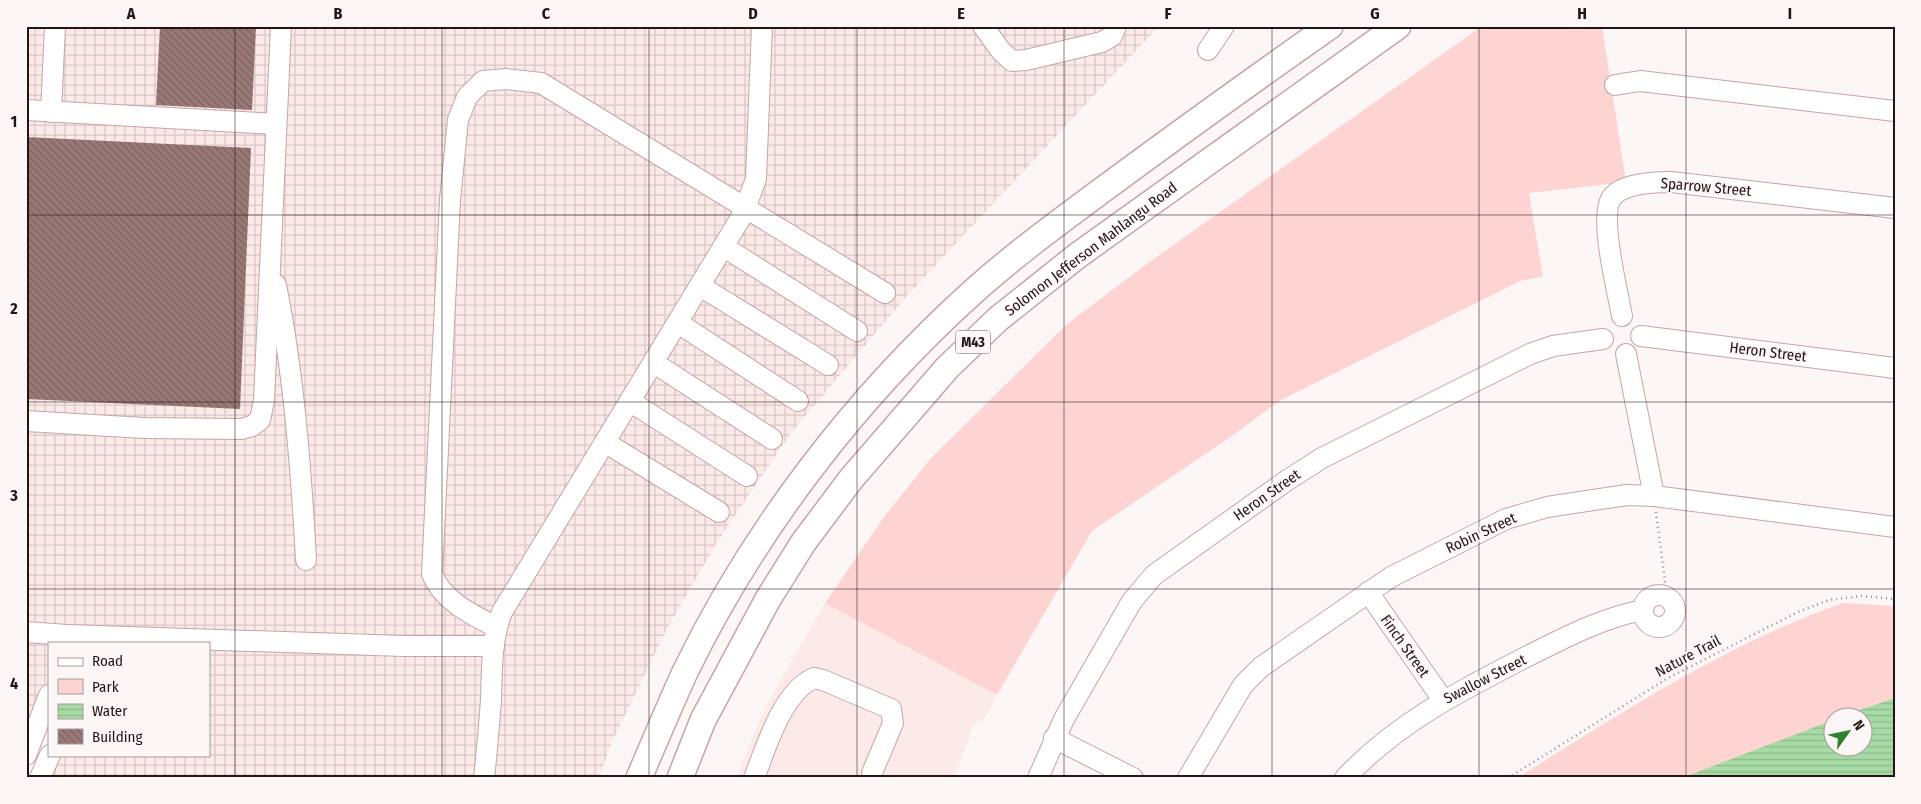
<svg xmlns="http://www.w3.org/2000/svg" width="1921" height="804" viewBox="0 0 1921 804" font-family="'Fira Sans Condensed',sans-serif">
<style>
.built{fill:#fceae9}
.industrial{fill:url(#industrial-grid)}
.green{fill:#fed4d2;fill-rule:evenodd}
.water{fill:url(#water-rules)}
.building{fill:url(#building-back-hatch)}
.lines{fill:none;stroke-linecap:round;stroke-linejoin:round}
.minor-casing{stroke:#c7a5a3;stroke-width:22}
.major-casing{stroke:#c7a5a3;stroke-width:28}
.path{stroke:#958c8b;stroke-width:2.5;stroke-dasharray:1 4;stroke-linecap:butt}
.minor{stroke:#fff;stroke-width:20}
.major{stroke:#fff;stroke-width:25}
.grid{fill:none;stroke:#221615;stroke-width:1;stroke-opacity:0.55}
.labels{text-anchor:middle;stroke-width:4;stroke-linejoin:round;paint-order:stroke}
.shield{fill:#fdf6f6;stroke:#645958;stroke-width:1}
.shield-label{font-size:14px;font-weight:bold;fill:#221615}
.street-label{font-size:15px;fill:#221615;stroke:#fdf6f6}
.neatline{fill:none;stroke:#221615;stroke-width:2}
.grid-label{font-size:16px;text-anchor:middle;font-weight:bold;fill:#221615}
</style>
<defs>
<pattern id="industrial-grid" width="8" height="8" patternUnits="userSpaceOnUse" patternTransform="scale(1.25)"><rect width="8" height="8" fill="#fceae9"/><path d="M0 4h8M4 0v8" fill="none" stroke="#d8c8c7"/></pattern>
<pattern id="water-rules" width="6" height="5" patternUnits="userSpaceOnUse" patternTransform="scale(1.25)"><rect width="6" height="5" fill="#a7daa4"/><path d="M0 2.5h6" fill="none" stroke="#8fba8c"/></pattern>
<pattern id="building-back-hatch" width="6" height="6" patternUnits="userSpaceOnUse" patternTransform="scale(1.25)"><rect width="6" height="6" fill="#987977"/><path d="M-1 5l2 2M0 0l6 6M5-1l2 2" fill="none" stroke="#7c6260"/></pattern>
</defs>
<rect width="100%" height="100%" fill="#fdf6f6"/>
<path class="built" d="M825 603 997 695 985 718 974 724 954 778H736L765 708Z"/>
<path class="industrial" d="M26 26H1159L907 296 791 433 716 544 667 629 612 742 599 778H48L58 755H209V643H49V733L26 724 29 706 26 703Z"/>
<g class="green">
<path d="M1482 26H1602L1626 182 1529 193 1543 277 1522 280 1279 401 1229 438 1092 531 997 695 825 603 884 517 931 458 1067 324 1148 263Z"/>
<path d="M1843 603 1895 606V778H1517C1622 713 1726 644 1843 603ZM1834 716H1864V746H1834Z"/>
</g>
<path class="water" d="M1895 698V778H1682L1833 720 1834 746H1864V716H1842Z"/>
<g class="building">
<path d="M160 26H256L252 110 156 105Z"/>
<path d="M26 137 251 148 240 409 26 399Z"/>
</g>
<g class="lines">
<defs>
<g id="minor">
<path d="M983 26 1001 51 1012 61 1026 60 1102 42 1112 36 1116 26"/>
<path d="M1208 50 1224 26"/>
<path d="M1615 85 1640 81 1895 111"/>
<path d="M26 110 276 124"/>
<path d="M51 112 55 26"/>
<path d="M724 247 857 331"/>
<path d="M276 285C294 375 301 468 306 560"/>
<path d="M700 286 828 365"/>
<path d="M1622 316C1618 292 1597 213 1613 196 1625 183 1655 182 1671 182L1895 208"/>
<path d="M678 323 798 401"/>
<path d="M1641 336 1895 368"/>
<path d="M1626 354 1654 496"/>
<path d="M654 363 772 439"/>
<path d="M631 402 747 476"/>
<path d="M26 421 144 428 242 429 252 426 260 420 264 400 281 26"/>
<path d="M606 443 719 512"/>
<path d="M1368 592 1443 700"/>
<circle cx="1659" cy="611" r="16"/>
<path d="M496 627C471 614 443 601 432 574L450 200 458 120 467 97 483 81 506 79 541 83 885 293"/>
<path d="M26 632 67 635V643"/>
<path d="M67 635 404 646H494"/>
<path d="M1054 738 1133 778"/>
<path d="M26 755 49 695"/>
<path d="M40 778 50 755"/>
<path d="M484 778C487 752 489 726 491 700 492 670 491 640 502 612L743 214 756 179 762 26"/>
<path d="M754 778C766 748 782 692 814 678L823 680 891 709 893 723 872 773"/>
<path d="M1038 778 1064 719 1132 601 1154 575 1286 481 1322 458 1530 354 1553 346 1603 339"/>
<path d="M1188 778 1243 685 1261 667 1391 577 1506 519 1547 507 1627 495 1654 496 1895 527"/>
<path d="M1345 778C1397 723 1458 692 1524 658 1562 639 1601 618 1643 610"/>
</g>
<g id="major">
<path d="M639 778C654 743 669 707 685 672 754 530 856 397 974 291 1014 255 1058 223 1101 191 1177 135 1253 80 1330 26"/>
<path d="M680 778 703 720 768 599 803 543 851 479 947 368 998 319 1077 256 1398 26"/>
</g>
</defs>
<use href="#minor" class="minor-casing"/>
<use href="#major" class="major-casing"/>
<g class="path">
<path d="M1656 512 1667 597"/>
<path d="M1508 778 1668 678 1800 611 1829 600 1862 596 1895 599"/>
</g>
<use href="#minor" class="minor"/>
<use href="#major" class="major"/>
</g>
<path class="grid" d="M235 26V778M442 26V778M649 26V778M857 26V778M1064 26V778M1272 26V778M1479 26V778M1686 26V778M26 215H1895M26 402H1895M26 589H1895"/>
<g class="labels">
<rect class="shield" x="955.5" y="330.5" width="35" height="23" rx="4"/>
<g class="shield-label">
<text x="973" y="347">M43</text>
</g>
<g class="street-label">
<text transform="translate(1706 187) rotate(5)" y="5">Sparrow Street</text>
<text transform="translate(1091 249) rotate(-37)" y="5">Solomon Jefferson Mahlangu Road</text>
<text transform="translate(1768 352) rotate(7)" y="5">Heron Street</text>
<text transform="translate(1267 495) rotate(-35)" y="5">Heron Street</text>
<text transform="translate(1481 533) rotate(-25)" y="5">Robin Street</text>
<text transform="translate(1405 646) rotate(55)" y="5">Finch Street</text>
<text transform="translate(1688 656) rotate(-28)" y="5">Nature Trail</text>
<text transform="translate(1485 679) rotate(-27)" y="5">Swallow Street</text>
</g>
</g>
<rect width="1921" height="804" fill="none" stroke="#fdf6f6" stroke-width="55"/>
<rect x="48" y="642" width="162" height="115" fill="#fdf6f6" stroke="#a59c9c"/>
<rect x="58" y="658" width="25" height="8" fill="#ffffff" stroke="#a59c9c"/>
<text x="92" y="666" font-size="15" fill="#221615">Road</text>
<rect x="58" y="679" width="25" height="15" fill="#fed4d2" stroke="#a59c9c"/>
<text x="92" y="692" font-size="15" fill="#221615">Park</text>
<rect x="58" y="704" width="25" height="15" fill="url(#water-rules)" stroke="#a59c9c"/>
<text x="92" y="716" font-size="15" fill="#221615">Water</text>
<rect x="58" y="729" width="25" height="15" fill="url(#building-back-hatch)" stroke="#a59c9c"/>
<text x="92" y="742" font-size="15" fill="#221615">Building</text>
<g transform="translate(1848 732) rotate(57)"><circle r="24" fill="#fdf6f6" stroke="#a59c9c"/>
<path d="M0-4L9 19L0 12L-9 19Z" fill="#2c822f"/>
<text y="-8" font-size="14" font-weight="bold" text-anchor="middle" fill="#221615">N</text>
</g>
<rect x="28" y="28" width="1866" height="748" class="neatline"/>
<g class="grid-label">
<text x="131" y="19">A</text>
<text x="338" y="19">B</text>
<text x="546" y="19">C</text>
<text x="753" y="19">D</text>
<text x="961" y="19">E</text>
<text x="1168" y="19">F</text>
<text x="1375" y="19">G</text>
<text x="1582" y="19">H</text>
<text x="1790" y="19">I</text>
<text x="14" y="127">1</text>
<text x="14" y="314">2</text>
<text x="14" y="501">3</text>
<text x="14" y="689">4</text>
</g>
</svg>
